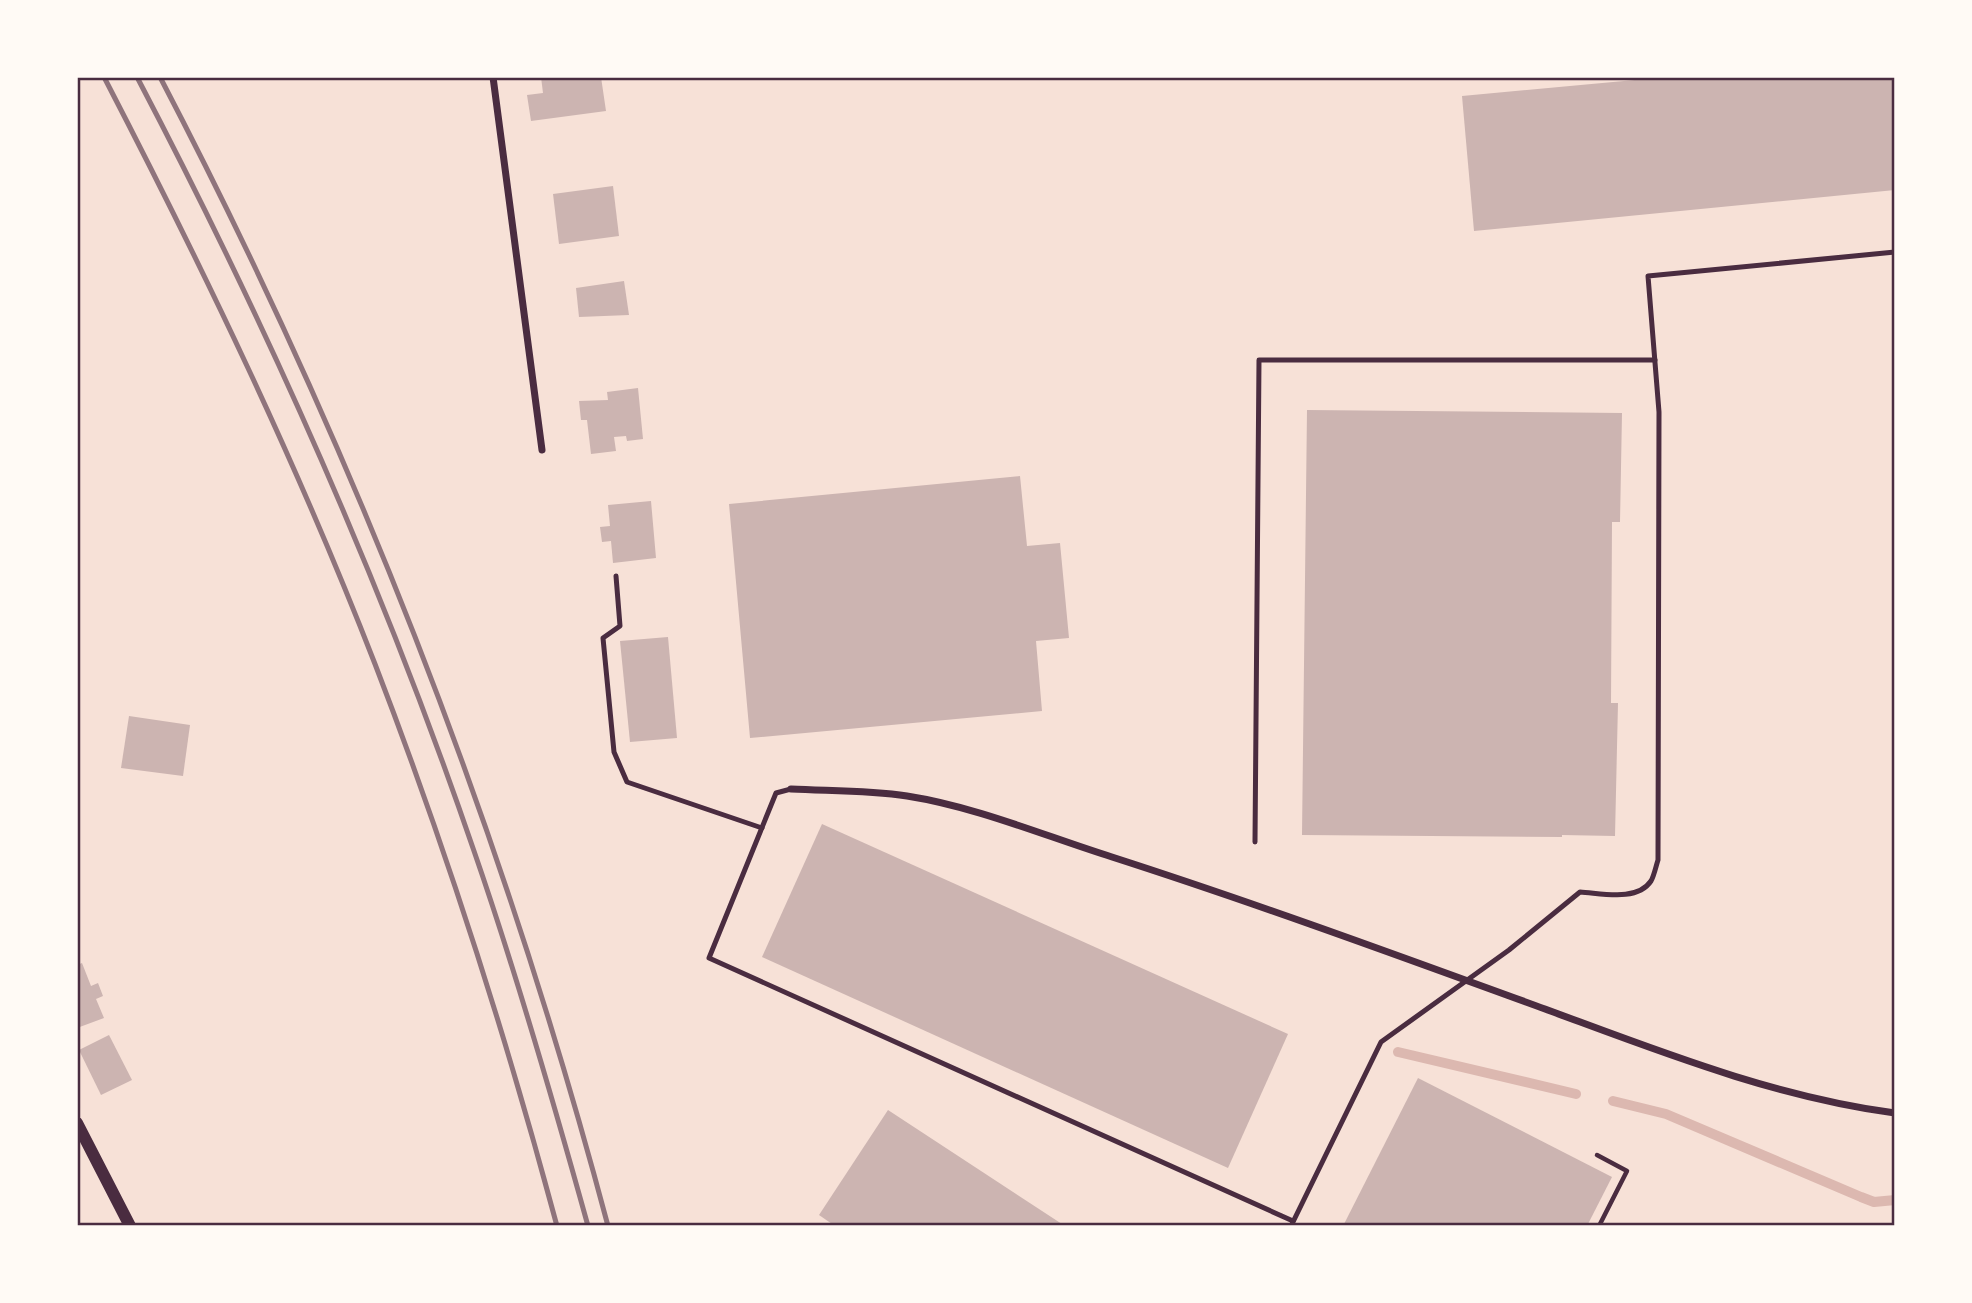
<svg xmlns="http://www.w3.org/2000/svg" width="1972" height="1303" viewBox="0 0 1972 1303" font-family="'Noto Sans',sans-serif">
<style>
.lines{fill:none;stroke-linecap:round;stroke-linejoin:round}
.stream{stroke:#dcb8b0;stroke-width:10}
.building{fill:#ccb4b1}
.path{stroke:#4a2c40;stroke-width:4.5}
.service{stroke:#4a2c40;stroke-width:5}
.minor{stroke:#4a2c40;stroke-width:7}
.tertiary{stroke:#4a2c40;stroke-width:12}
.rail{stroke:#8f747c;stroke-width:5}
.neatline{fill:none;stroke:#4a2c40;stroke-width:2.5}
</style>
<rect width="100%" height="100%" fill="#f7e1d7"/>
<g class="lines">
<g class="stream">
<path d="M1398 1052 1576 1094"/>
<path d="M1613 1101 1666 1114 1861 1197 1874 1202 1895 1200"/>
</g>
</g>
<g class="building">
<path d="M541 77H601L606 111 531 121 527 95 543 93Z"/>
<path d="M1667 77H1895V190L1474 231 1462 96Z"/>
<path d="M613 186 619 236 559 244 553 194Z"/>
<path d="M624 281 629 315 579 317 576 288Z"/>
<path d="M638 388 643 439 627 441 626 436 614 437 616 451 591 454 587 420H581L579 401 608 400 607 392Z"/>
<path d="M1307 410 1622 413 1620 522H1612L1611 703H1618L1615 836 1562 835V837L1302 835Z"/>
<path d="M1020 476 1027 546 1060 543 1069 638 1036 641 1042 711 750 738 729 504Z"/>
<path d="M651 501 656 558 613 563 611 541 602 542 600 527 610 526 608 505Z"/>
<path d="M668 637 677 738 630 742 620 641Z"/>
<path d="M129 716 190 725 183 776 121 768Z"/>
<path d="M822 824 1288 1034 1228 1168 762 957Z"/>
<path d="M82 963 91 986 98 983 103 996 96 999 104 1018 77 1028V965Z"/>
<path d="M109 1035 132 1080 101 1095 79 1050Z"/>
<path d="M1418 1078 1612 1177 1587 1226H1343Z"/>
<path d="M888 1110 1065 1226H835L819 1215Z"/>
</g>
<g class="lines">
<path class="path" d="M1597 1155 1627 1171 1599 1226"/>
<g class="service">
<path d="M616 576 620 626 603 638 614 752 627 782 762 828"/>
<path d="M791 789 776 793 709 958 1293 1221"/>
<path d="M1255 842 1259 360H1655"/>
<path d="M1291 1226 1381 1042 1509 950 1580 892C1601 893 1637 902 1651 881 1654 876 1656 866 1658 860L1659 412 1648 276 1895 252"/>
</g>
<g class="minor">
<path d="M493 77 542 450"/>
<path d="M791 789C830 791 868 790 907 796 977 807 1045 836 1112 857 1258 904 1402 957 1545 1009 1659 1051 1774 1097 1895 1113"/>
</g>
<path class="tertiary" d="M77 1123 130 1226"/>
<g class="rail">
<path d="M104 77C203 268 297 463 375 664 446 848 506 1036 557 1226"/>
<path d="M137 77C268 327 383 585 474 851 517 975 553 1100 588 1226"/>
<path d="M160 77C351 443 502 827 608 1226"/>
</g>
</g>
<rect width="1972" height="1303" fill="none" stroke="#fffaf5" stroke-width="158"/>
<rect x="79" y="79" width="1814" height="1145" class="neatline"/>
</svg>
